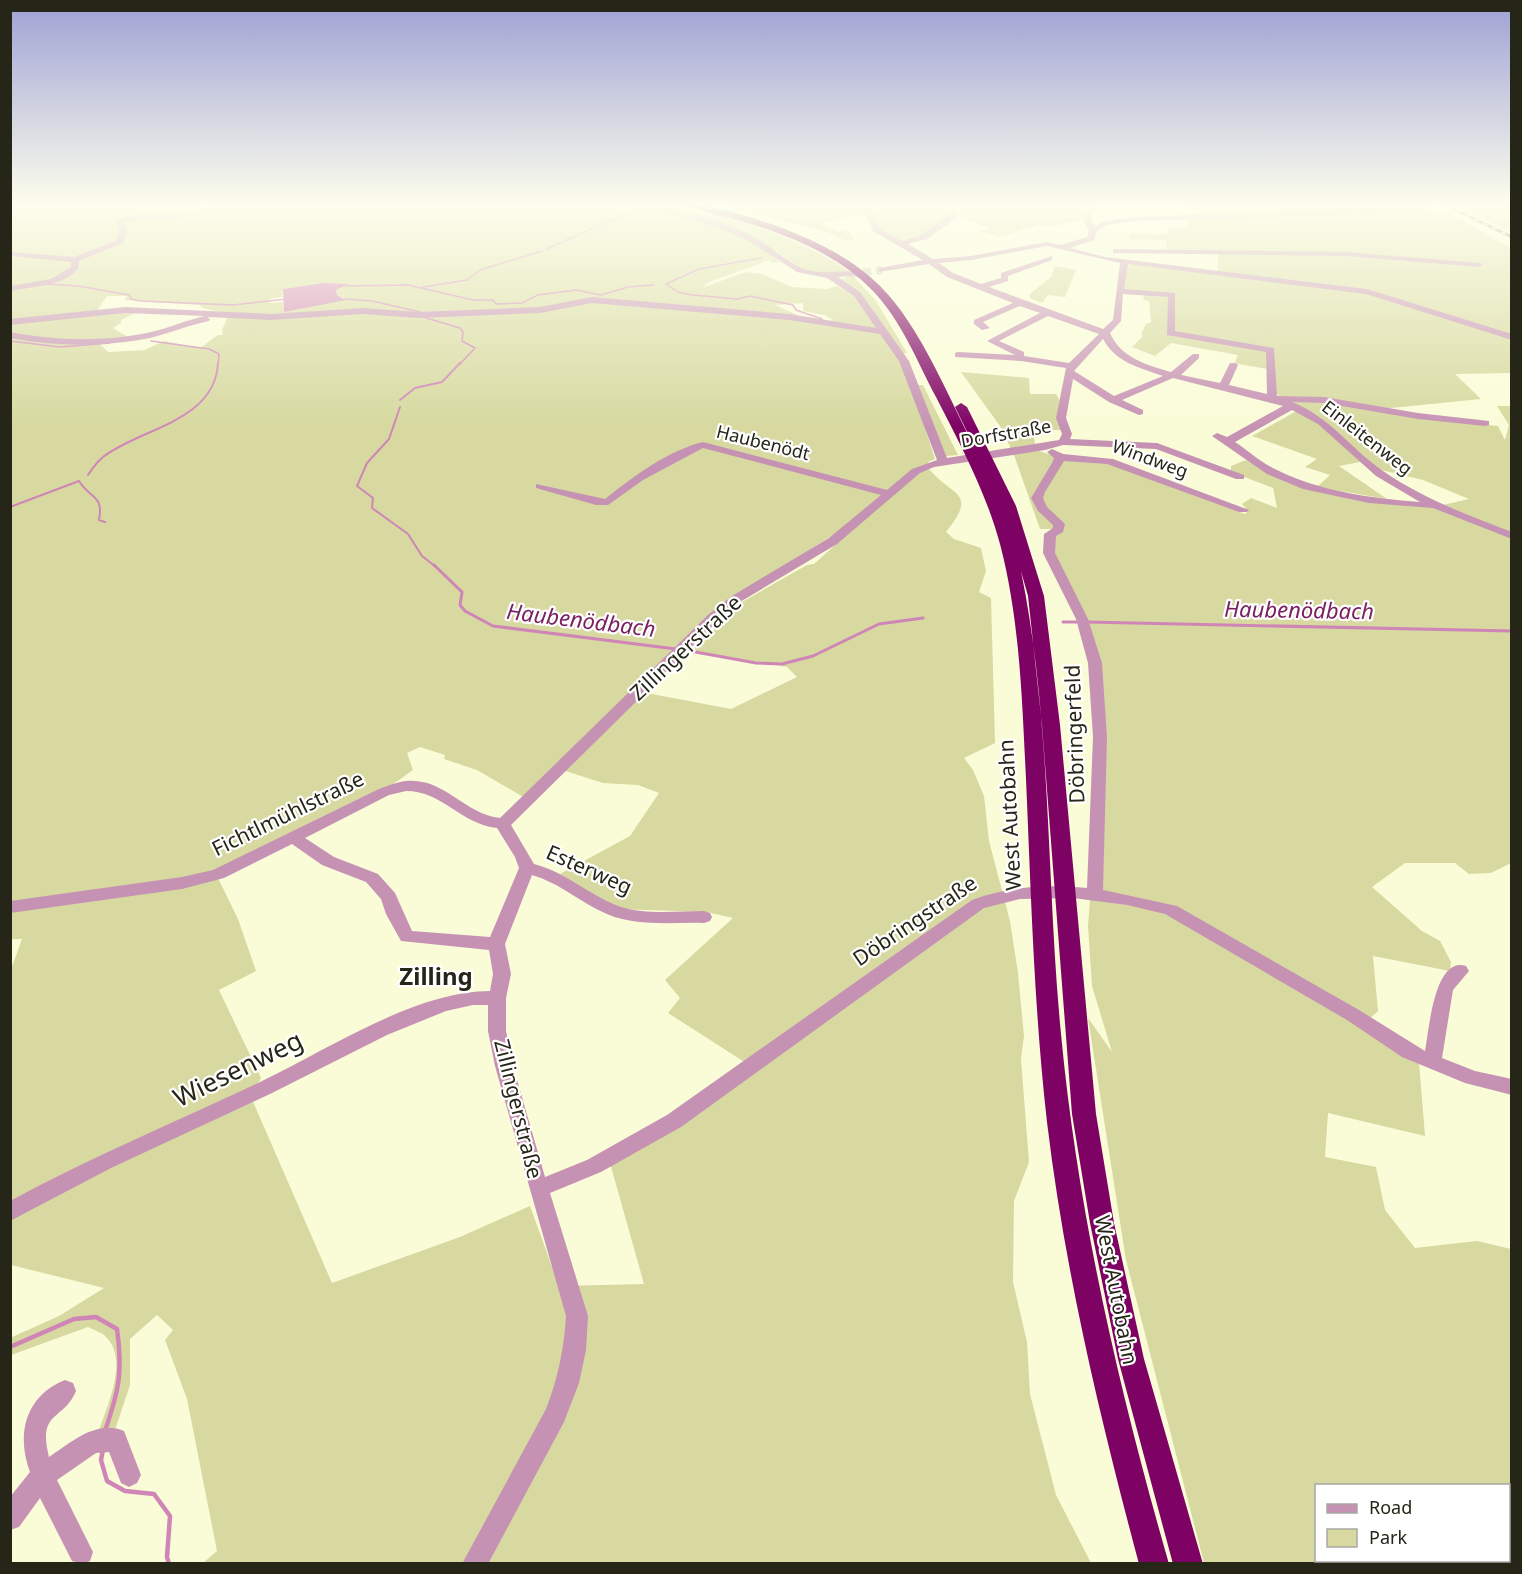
<svg xmlns="http://www.w3.org/2000/svg" width="1522" height="1574" viewBox="0 0 1522 1574" font-family="'Noto Sans',sans-serif">
<style>
.green{fill:#d7d9a0;fill-rule:evenodd}
.water{fill:#d085b7}
.lines{fill:none;stroke-linecap:round;stroke-linejoin:round}
.stream-far3{stroke:#d085b7;stroke-width:1.5}
.stream-far2{stroke:#d085b7;stroke-width:2}
.stream-far1{stroke:#d085b7;stroke-width:3}
.stream{stroke:#d085b7;stroke-width:4.5}
.minor-tunnel{stroke:#cfd1b2;stroke-width:8;stroke-dasharray:8 4.5;stroke-linecap:butt}
.minor{fill:#c692b4;fill-rule:evenodd}
.highway{fill:#7e0264;fill-rule:evenodd}
.rail-casing{stroke:#484838;stroke-width:3}
.rail{stroke:#fff;stroke-width:1.5;stroke-dasharray:5;stroke-linecap:butt}
.labels{text-anchor:middle;stroke-width:4.5;stroke-linejoin:round;paint-order:stroke}
.far-street-label{font-size:18px;fill:#252518;stroke:#fff}
.street-label{font-size:21px;fill:#252518;stroke:#fff}
.water-label{font-size:22px;font-style:italic;fill:#792062;stroke:#fff}
.quarter-label{font-size:24px;font-weight:bold;fill:#252518;stroke:#fff}
.near-street-label{font-size:26px;fill:#252518;stroke:#fff}
</style>
<rect width="100%" height="100%" fill="#fafcd8"/>
<g class="green">
<path d="M11 206H192L206 211 225 206H682C743 220 800 238 852 273H807L773 249H763L780 262 773 263 770 260 709 282 702 288 745 272 762 274 792 287 826 289 837 286 853 295 894 350 909 380 935 459 928 462 929 469C952 497 979 491 946 532L954 539 981 548 986 571 979 592 991 598 995 743 964 758 973 770 984 796 989 841 1010 921 1018 973 1024 1036 1021 1059 1029 1162 1014 1201 1013 1282 1027 1342 1030 1394 1056 1495 1091 1563H203L217 1551 187 1399 165 1340 173 1330 157 1315 130 1339V1385L115 1430 99 1431C107 1405 130 1359 105 1336 101 1332 93 1330 88 1327L11 1355 10 1338 59 1316 104 1288 11 1265 10 972 22 939H11L10 260 21 254 11 253ZM323 283 348 284 336 290 337 295 346 299C324 299 306 311 284 311L283 302 269 303V299L282 297 283 289ZM107 296H127L125 300 200 305 202 308 229 314 222 330 223 335H218L200 348 164 341 145 350 108 352 97 341 128 337 113 328 121 323V320L139 311 96 312ZM803 303V311L825 315 834 321 804 318 775 305ZM877 507 814 564 807 565 742 602 692 651 787 667 797 677 731 709 636 691 748 589ZM420 747 445 755 444 759 477 770 525 798 556 768 603 783 638 785 659 793 630 836 560 874 616 909 707 912 733 918 665 980 680 998 668 1013 746 1063 610 1163 644 1284 559 1286 530 1206 460 1237 332 1283 251 1097 261 1078 219 990 256 971 238 919 215 872 392 785 413 770 407 753Z"/>
<path d="M725 206H864L868 213 821 223 839 232 847 230 854 240 846 241 829 233Z"/>
<path d="M868 206H1090L1085 219 1051 227 1040 224 999 237 981 231 989 228 958 216H950L923 237 904 243 880 231Z"/>
<path d="M1186 206H1416L1414 211 1449 213 1511 248V373L1455 374 1481 399 1381 409 1446 421 1498 426 1505 440 1509 425 1497 406H1511V863L1491 873 1469 874 1455 863H1405L1372 887 1422 931 1440 941 1451 962 1450 971 1373 956 1378 1011 1368 1020 1193 918 1090 889 1098 737 1085 637 1053 568V529H1040L1014 455 1000 426 961 372 1029 378 1030 394H1056L1060 401 1063 430H1033L1035 445 1039 451 1051 455 1095 459 1245 514 1248 511 1242 504 1251 498 1277 508 1273 488 1231 472V466L1246 460 1320 490 1434 507 1469 499 1423 480 1377 469 1365 461 1339 466 1387 499 1317 487 1330 475 1305 467 1317 459 1252 436 1300 409 1275 393 1274 349 1178 333 1175 331V294L1123 290 1126 266 1130 264 1218 271V252H1167L1166 240 1130 239 1129 234H1165L1171 228 1186 227 1192 218 1212 216Z"/>
<path d="M1455 206H1511V232Z"/>
<path d="M1055 266 1076 270 1065 297 1048 295 1042 303 1030 298V294L1051 277Z"/>
<path d="M852 275 876 301 907 353H903L875 317 862 295 842 279Z"/>
<path d="M1143 295 1169 297 1168 334 1262 350 1267 352 1268 369 1239 364 1235 362 1238 355 1171 343 1155 356 1132 347 1143 336 1141 334 1146 324 1151 322 1149 301 1144 300Z"/>
<path d="M918 385H923L958 455 946 456Z"/>
<path d="M1090 899 1165 911 1419 1062 1425 1136 1328 1113 1325 1157 1376 1167 1385 1210 1415 1248 1477 1241 1511 1249V1563H1204L1126 1260 1088 1018 1112 1052 1092 986 1088 926ZM1316 1486H1508V1560H1316Z"/>
</g>
<path class="water" d="M323 283 349 284 336 290 337 295 346 300 284 312 283 289Z"/>
<g class="lines">
<g class="stream-far3">
<path d="M546 249 637 209"/>
<path d="M761 258 699 269 666 284 678 292 692 295 737 299 750 296 793 305 796 310 822 319"/>
<path d="M46 284 78 286 129 295 131 299 140 301 232 305 287 299"/>
<path d="M346 286 408 285 473 300H493L496 304 522 303 538 295 576 290 601 295 628 287 654 285"/>
<path d="M423 287 467 280 480 270 542 251"/>
<path d="M345 299 372 301 420 312 423 317 460 328 463 332 462 341 475 348 459 365"/>
<path d="M10 341 60 347 110 343"/>
<path d="M151 341 209 349 219 354 218 365"/>
</g>
<g class="stream-far2">
<path d="M400 400 415 388 442 382 460 363"/>
<path d="M400 407 389 439 367 463 357 486 373 498 372 508 408 534 422 556 436 567"/>
<path d="M88 475C92 469 97 462 103 457 140 428 215 422 218 363"/>
<path d="M10 507 79 481C90 499 104 495 99 520L105 522"/>
</g>
<g class="stream-far1">
<path d="M434 565 462 592 460 605 465 611 493 626 676 649"/>
<path d="M1063 622H1079"/>
<path d="M1087 622 1512 631"/>
<path d="M690 651 756 663 782 664 813 656 879 624 923 618"/>
</g>
<g class="stream">
<path d="M10 1347 74 1319 96 1317 117 1329C123 1372 119 1390 105 1431"/>
<path d="M103 1449 101 1460 107 1481 125 1491 154 1494 170 1516 167 1557 169 1564"/>
</g>
<path class="minor-tunnel" d="M851 274 882 270"/>
<g class="minor">
<path d="M213 206H227L190 216 124 222 127 232 123 243 79 261V268C62 287 34 286 10 291V286L51 279 71 267V262L10 256V252L74 257 117 240 119 232 116 221 122 217 190 212Z"/>
<path d="M623 206C668 206 718 216 757 239 773 248 787 262 804 269 821 275 837 270 854 272V276L838 277 860 292 909 361 947 458 1059 440 1062 434 1056 418 1066 368 1021 361 955 357V353L958 352 1015 355 987 341 1040 313 1020 306 983 322 990 328 982 330 974 324V320L1013 303 947 277 929 264 879 272V268L923 260 874 232 862 206H870L880 229 902 241 921 235 949 215 950 210H956V218L927 239 908 244 933 259 971 256 1047 242 1061 245 1087 237 1089 230 1083 219 1089 206H1097L1091 219 1095 226 1105 221 1134 217 1427 206 1417 212 1134 221 1107 225 1097 231 1094 240 1070 248 1105 257 1367 289 1512 334V340L1366 294 1128 264 1124 289 1175 293V331L1274 348 1277 396 1324 397 1418 413 1489 421V425L1485 426 1418 419 1324 403 1292 402C1330 417 1350 448 1383 471 1422 498 1467 515 1512 532V539L1433 508 1369 503 1303 489 1267 474 1212 436 1217 433 1227 437 1283 406 1173 378 1122 400 1143 410V414L1139 415 1109 402 1073 379 1066 418 1072 434 1070 439 1157 443 1244 475V479H1236L1156 449 1063 445 1045 450 934 467 920 473 837 544 740 602 719 620 511 825 534 864C566 872 590 896 621 907 646 915 678 911 704 911L710 913 712 917 710 921 704 923C672 922 637 927 607 914 581 903 560 883 532 875L505 944 511 974 506 998V1031L513 1066 545 1177 587 1160 667 1115 972 900C1010 886 1047 884 1087 888L1093 737 1088 663 1076 619 1043 553 1044 534 1053 528V525L1038 511 1031 498 1052 463 1054 458 1047 452 1052 449 1063 454 1113 459 1249 510 1247 512H1239L1107 464 1064 461 1045 492 1043 498 1047 507 1065 524 1063 532 1056 536 1055 553 1088 619 1102 663 1107 737 1103 890 1177 906 1359 1010 1425 1051C1429 1031 1434 956 1466 966L1469 971 1453 990 1442 1058 1475 1071 1512 1079V1095L1465 1083 1402 1057 1347 1020 1165 914 1127 905 1073 898 1020 899 984 908 681 1127 601 1172 550 1193 588 1316 586 1350 579 1383 564 1422 488 1564H462L546 1409C558 1378 564 1349 566 1316L495 1066 488 1031V1005H473L446 1011 387 1035 272 1093 111 1168 10 1221V1201C91 1157 175 1122 258 1083 326 1051 414 991 490 991L493 974 489 950 401 941 386 914 381 899 366 882 322 865 292 844 224 878 182 889 10 913V901L182 877 213 870 379 789C387 786 397 782 406 781 444 777 464 814 500 818L709 614 732 596 829 538 881 495 703 448 643 480 608 505H596L536 488V484L605 499C634 476 667 451 703 442L887 490 912 469 937 460 899 361 880 334 789 320 592 303 540 313 418 318 363 314 271 320 207 317 210 319 209 321C189 325 170 333 150 338 105 347 56 347 10 338V332C56 341 105 342 151 332 169 328 186 320 205 316L125 313 10 325V319L125 307 271 314 363 308 418 312 540 307 592 297 789 314 876 328 854 296 827 278 797 272 749 241 719 228 682 217ZM1047 246 1120 263 1113 320 1103 329 989 287 1008 281V276L1052 260V256L1001 273V278L981 284 953 273 939 263 971 260ZM1123 294 1168 297 1167 335 1266 352 1267 394 1229 385 1238 365 1236 363H1230L1220 383 1181 375 1199 358V354H1193L1171 372C1147 365 1121 358 1110 333L1121 321ZM1048 316 1099 334 1069 363 1024 356V352L999 341ZM1103 339C1115 362 1140 368 1163 376L1114 396 1074 371ZM1292 410 1318 424 1376 476 1420 502C1372 498 1321 492 1277 470 1261 463 1249 451 1235 442ZM406 791C443 791 460 824 497 828L515 857 519 868 490 937 412 931 395 893 378 874 334 857 305 838 389 795Z"/>
<path d="M1116 249 1346 252 1479 263 1483 265 1479 267 1346 256 1113 253V249Z"/>
<path d="M65 1380 73 1383 76 1391C64 1421 37 1410 49 1457 71 1442 97 1419 124 1431L141 1475 137 1483 129 1487 121 1483 109 1452 96 1453 57 1480 93 1552 90 1561 83 1564 72 1561 40 1498 19 1527 10 1530V1497L30 1472C16 1435 25 1396 65 1380Z"/>
</g>
<path class="highway" d="M690 206C718 206 747 216 774 225 812 239 851 257 880 286 921 327 947 395 974 446L955 407 961 403 967 407 1016 506 1044 596 1060 725 1096 1114 1114 1223 1144 1359 1203 1564H1173L1118 1359 1090 1223 1072 1114 1042 725 1028 596 1021 571C1052 723 1046 880 1061 1034 1078 1214 1119 1390 1169 1564H1139C1100 1418 1065 1272 1047 1122 1034 1008 1031 893 1026 779 1022 700 1020 620 1000 544 986 492 960 444 936 397 917 361 902 322 874 292 839 255 788 235 741 221 724 216 705 213 690 206Z"/>
<defs>
<path id="rail" d="M1447 206 1512 237"/>
</defs>
<use href="#rail" class="rail-casing"/>
<use href="#rail" class="rail"/>
</g>
<linearGradient id="sky" x2="0" y2="1"><stop stop-color="#9ea1d4"/><stop offset="0.48" stop-color="#fdfeed"/><stop offset="1" stop-color="#fdfeed" stop-opacity="0"/></linearGradient>
<rect width="1522" height="427" fill="url(#sky)"/>
<g class="labels">
<g class="far-street-label">
<text transform="translate(1006 434) rotate(-10)" y="6">Dorfstraße</text>
<text transform="translate(1367 438) rotate(38)" y="6">Einleitenweg</text>
<text transform="translate(763 443) rotate(14)" y="6">Haubenödt</text>
<text transform="translate(1150 459) rotate(20)" y="6">Windweg</text>
</g>
<g class="street-label">
<text transform="translate(686 648) rotate(-43)" y="7">Zillingerstraße</text>
<text transform="translate(1075 734) rotate(-92)" y="7">Döbringerfeld</text>
<text transform="translate(288 814) rotate(-26)" y="7">Fichtlmühlstraße</text>
<text transform="translate(1010 815) rotate(-93)" y="7">West Autobahn</text>
<text transform="translate(589 870) rotate(24)" y="7">Esterweg</text>
<text transform="translate(915 921) rotate(-34)" y="7">Döbringstraße</text>
<text transform="translate(518 1109) rotate(76)" y="7">Zillingerstraße</text>
<text transform="translate(1116 1290) rotate(79)" y="7">West Autobahn</text>
</g>
<g class="water-label">
<text transform="translate(1299 610) rotate(1)" y="8">Haubenödbach</text>
<text transform="translate(581 620) rotate(7)" y="8">Haubenödbach</text>
</g>
<g class="quarter-label">
<text x="436" y="985">Zilling</text>
</g>
<g class="near-street-label">
<text transform="translate(238 1069) rotate(-26)" y="9">Wiesenweg</text>
</g>
</g>
<rect width="1522" height="1574" fill="none" stroke="#252518" stroke-width="24"/>
<rect x="1315" y="1484" width="195" height="78" fill="#ffffff" stroke="#a8a8a3" stroke-width="1.5"/>
<rect x="1327" y="1504" width="30" height="9" fill="#c692b4" stroke="#a8a8a3" stroke-width="1.5"/>
<text x="1369" y="1514" font-size="18" fill="#252518">Road</text>
<rect x="1327" y="1529" width="30" height="18" fill="#d7d9a0" stroke="#a8a8a3" stroke-width="1.5"/>
<text x="1369" y="1544" font-size="18" fill="#252518">Park</text>
</svg>
